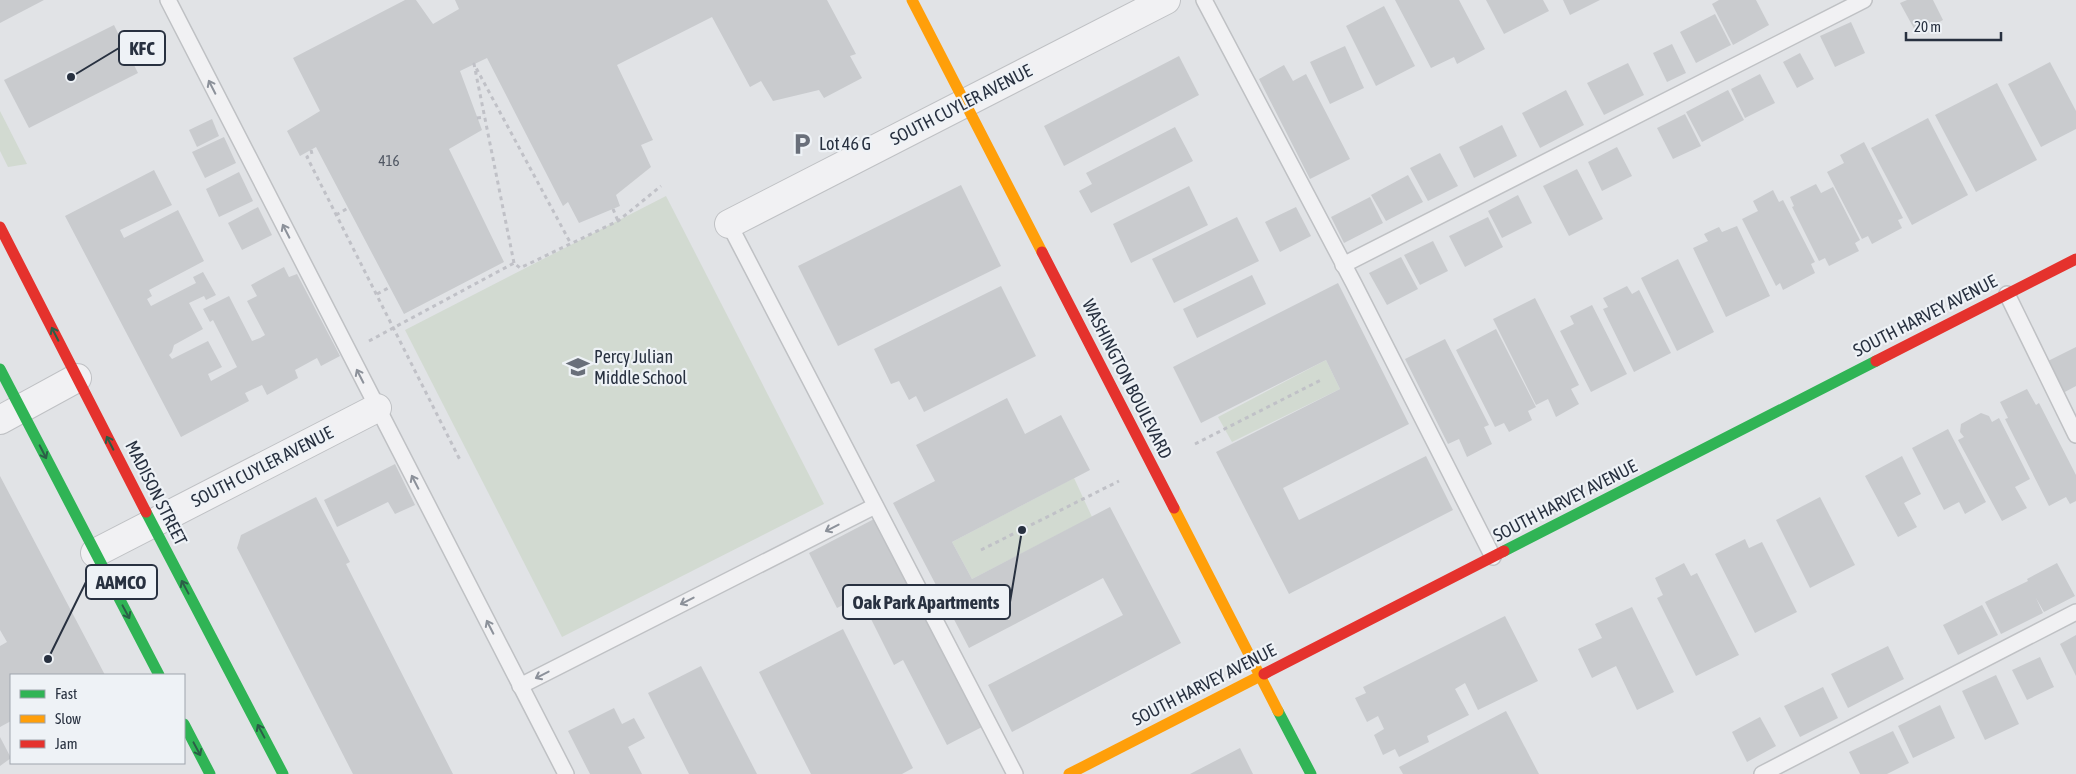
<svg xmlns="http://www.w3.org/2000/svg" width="2076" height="774" viewBox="0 0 2076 774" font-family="'Asap Condensed',sans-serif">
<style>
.green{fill:#d2dad1}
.building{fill:#c9cbce}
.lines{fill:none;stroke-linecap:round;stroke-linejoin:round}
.lane-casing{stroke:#bfc1c4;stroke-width:18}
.street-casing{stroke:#bfc1c4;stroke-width:30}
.path{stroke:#c0c1c7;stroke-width:3;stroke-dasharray:4 4;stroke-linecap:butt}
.lane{stroke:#f1f1f3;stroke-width:15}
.street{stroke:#f1f1f3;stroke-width:28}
.fast{stroke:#30b455;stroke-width:11}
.slow{stroke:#ff9f0a;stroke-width:11}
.jam{stroke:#e5322d;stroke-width:11}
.oneway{stroke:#8c919a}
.oneway2{stroke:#2b5f47}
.labels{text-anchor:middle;stroke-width:4.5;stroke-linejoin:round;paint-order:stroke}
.number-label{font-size:15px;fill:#515864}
.street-label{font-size:18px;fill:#283140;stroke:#eef2f6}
.poi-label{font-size:18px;fill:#283140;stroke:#eef2f6;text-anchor:start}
.leader{fill:none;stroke:#283140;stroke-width:2}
.callout-dot{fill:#283140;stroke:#eef2f6;stroke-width:2}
.callout{fill:#eef2f6;stroke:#283140;stroke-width:2}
.callout-label{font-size:19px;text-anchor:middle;font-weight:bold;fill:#283140}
</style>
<rect width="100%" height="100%" fill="#e1e3e6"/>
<g class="green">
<path d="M0 111 27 164 8 167 0 151Z"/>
<path d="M666 196 824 504 562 637 405 330Z"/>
<path d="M1326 360 1340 389 1232 442 1218 417Z"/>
<path d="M1074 478 1092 517 972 579 952 542Z"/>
</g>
<g class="building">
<path d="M0 0H44L0 23Z"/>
<path d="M405 0H416L433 24 459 9 455 0H827L856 54 850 56 862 78 824 98 819 90 773 101 761 81 750 87 712 17 617 65 653 140 641 145 651 167 616 195 620 206 579 223 568 202 563 206 487 58 460 71 482 130 449 149 504 262 404 314 316 147 300 156 287 131 320 111 293 58Z"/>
<path d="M1395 0H1459L1485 49 1457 64 1454 57 1431 68Z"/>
<path d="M1486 0H1543L1549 11 1504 34Z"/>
<path d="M1563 0H1600L1570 15Z"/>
<path d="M1719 0H1756L1769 25 1733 45 1712 4Z"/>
<path d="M1907 0H1933L1943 20 1917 34 1900 3Z"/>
<path d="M1384 6 1415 66 1376 86 1346 26Z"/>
<path d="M1715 14 1731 45 1696 63 1680 32Z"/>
<path d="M1851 22 1865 53 1835 67 1820 36Z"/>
<path d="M114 25 138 73 29 128 4 80Z"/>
<path d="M1672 44 1686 73 1667 82 1653 53Z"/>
<path d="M1345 46 1364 88 1330 104 1310 62Z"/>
<path d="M1800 53 1814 79 1797 88 1783 62Z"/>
<path d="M1179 56 1199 95 1064 166 1044 126Z"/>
<path d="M2050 62 2076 111V129L2041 147 2008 84Z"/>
<path d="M1628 63 1644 95 1604 115 1587 83Z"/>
<path d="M1284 65 1293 81 1306 74 1350 159 1310 179 1259 79Z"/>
<path d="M1760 74 1775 103 1745 118 1731 89Z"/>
<path d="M1997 83 2037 160 1976 192 1935 115Z"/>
<path d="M1566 90 1584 125 1540 148 1522 113Z"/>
<path d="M1728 90 1744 120 1702 142 1686 112Z"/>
<path d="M1685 114 1701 146 1673 159 1657 128Z"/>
<path d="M1928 118 1968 195 1912 225 1871 148Z"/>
<path d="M212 119 219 136 197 147 189 130Z"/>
<path d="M1502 125 1517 156 1474 178 1459 147Z"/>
<path d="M1175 127 1193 161 1091 213 1079 191 1092 184 1086 173Z"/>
<path d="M224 137 236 163 205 178 192 152Z"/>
<path d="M1864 142 1903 218 1898 220 1902 228 1872 244 1868 236 1862 239 1827 172 1844 163 1840 155Z"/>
<path d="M1617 147 1632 176 1602 191 1588 162Z"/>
<path d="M1440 153 1458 186 1428 201 1410 168Z"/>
<path d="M1577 169 1603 219 1569 236 1543 186Z"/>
<path d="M154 170 172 205 120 230 124 238 178 210 204 261 149 290 152 296 147 299 151 306 196 283 193 277 203 272 216 295 206 300 204 296 189 303 203 329 174 345 172 352 169 355 172 359 208 341 222 367 208 374 211 381 237 367 213 320 210 322 203 309 229 296 252 341 260 338 265 335 247 301 257 296 251 285 284 267 289 277 297 274 340 356 321 366 317 358 295 370 298 378 267 395 262 385 245 393 249 401 181 437 65 216Z"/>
<path d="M239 172 253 201 219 217 206 189Z"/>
<path d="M1408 175 1423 202 1386 221 1371 195Z"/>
<path d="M1816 184 1821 193 1833 187 1860 240 1855 243 1859 251 1829 266 1825 258 1819 261 1792 207 1794 206 1790 197Z"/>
<path d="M961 185 1001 266 838 346 798 266Z"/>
<path d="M1189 186 1208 225 1131 263 1113 224Z"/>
<path d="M1773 190 1779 202 1783 200 1815 262 1811 264 1815 273 1783 290 1780 283 1776 286 1742 219 1758 211 1753 201Z"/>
<path d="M1518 195 1532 223 1502 238 1488 211Z"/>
<path d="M1370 197 1383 223 1344 243 1331 217Z"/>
<path d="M258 207 272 235 242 250 228 223Z"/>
<path d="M1296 207 1311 236 1280 252 1265 222Z"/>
<path d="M1237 217 1259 261 1174 303 1152 259Z"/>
<path d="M1488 217 1503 247 1465 267 1449 236Z"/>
<path d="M1737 226 1770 296 1726 317 1693 248 1708 241 1704 234 1719 227 1722 232Z"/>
<path d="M1433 241 1448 271 1420 285 1404 255Z"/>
<path d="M1401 257 1418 289 1387 305 1369 273Z"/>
<path d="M1678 259 1714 332 1677 351 1641 278Z"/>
<path d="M1252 275 1266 304 1197 338 1183 309Z"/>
<path d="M1338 283 1409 424 1283 488 1299 520 1426 456 1453 510 1289 594 1216 452 1340 389 1326 360 1201 423 1173 367Z"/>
<path d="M1001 286 1036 356 924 412 916 396 909 400 899 381 891 384 874 349Z"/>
<path d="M1627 286 1632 294 1639 290 1671 353 1634 372 1603 309 1608 307 1603 298Z"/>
<path d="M1535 298 1579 385 1571 389 1579 404 1556 417 1548 399 1536 405 1493 319Z"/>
<path d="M1592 305 1627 374 1591 392 1560 331 1574 324 1570 316Z"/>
<path d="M1496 329 1536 407 1528 411 1532 420 1509 432 1504 423 1495 427 1456 350Z"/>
<path d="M1445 339 1489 425 1484 427 1492 444 1467 457 1459 439 1448 444 1405 359Z"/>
<path d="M2076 347V386L2061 394 2046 362Z"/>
<path d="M2027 389 2036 405 2039 403 2076 475V501L2070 504 2066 497 2049 506 2005 419 2008 418 2000 402Z"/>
<path d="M1007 398 1025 434 1061 415 1090 470 952 542 972 579 1110 507 1181 643 1012 732 988 685 1123 615 1103 578 969 648 893 503 935 481 916 445Z"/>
<path d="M1981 413 1989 416 1992 422 1999 418 2030 479 2015 487 2027 508 2002 521 1958 440 1964 437 1960 432 1961 424Z"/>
<path d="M1948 429 1986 502 1965 514 1959 502 1944 510 1912 448Z"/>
<path d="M1902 456 1921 494 1904 503 1917 527 1898 537 1865 476Z"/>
<path d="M395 464 415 505 395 514 388 502 337 527 324 500Z"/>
<path d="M0 476 105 675H11V721L0 727V646L7 642 0 630Z"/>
<path d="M316 497 350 562 346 564 453 774H353L237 548 241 535Z"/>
<path d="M1820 497 1855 565 1810 588 1776 520Z"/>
<path d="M876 518 982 727 947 745 903 660 894 665 871 619 878 616 867 593 837 608 809 553Z"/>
<path d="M1745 539 1749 548 1762 542 1797 612 1755 633 1715 554Z"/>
<path d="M1684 563 1691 576 1697 573 1739 655 1696 676 1657 598 1663 595 1655 578Z"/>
<path d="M2057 563 2075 596 2044 612 2036 598 2043 613 2001 634 1985 602 2028 581 2027 579Z"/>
<path d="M1982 605 1998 635 1958 655 1943 625Z"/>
<path d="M1632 607 1674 692 1637 710 1616 666 1592 678 1578 649 1602 638 1595 624Z"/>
<path d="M1505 616 1538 681 1478 710 1465 683 1455 689 1469 715 1427 736 1429 742 1399 757 1395 749 1383 755 1374 735 1384 729 1378 716 1367 722 1355 698 1366 693 1363 687Z"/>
<path d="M843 629 913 768 902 774H811L759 672Z"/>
<path d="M2076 635V676L2060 644Z"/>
<path d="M1888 646 1904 679 1848 708 1831 674Z"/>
<path d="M2040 657 2054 687 2027 700 2012 670Z"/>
<path d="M701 666 757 774H689L648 693Z"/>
<path d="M1996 675 2019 724 1985 740 1962 691Z"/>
<path d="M1823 687 1838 718 1800 737 1784 706Z"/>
<path d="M1940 705 1955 738 1913 758 1898 726Z"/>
<path d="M614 708 622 724 634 718 645 738 628 747 642 774H590L568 731Z"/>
<path d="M1506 711 1539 774H1403L1399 767Z"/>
<path d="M1760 717 1776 746 1747 762 1732 732Z"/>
<path d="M1893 731 1909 763 1887 774H1860L1849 752Z"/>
<path d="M0 737 11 758 0 766Z"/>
<path d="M1240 748 1253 774H1190Z"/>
</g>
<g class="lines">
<defs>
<g id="lane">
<path d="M168 0 566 774"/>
<path d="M1204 0 1354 284 1493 557"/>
<path d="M729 224 1015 774"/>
<path d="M1343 265 1864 0"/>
<path d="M2007 294 2076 435"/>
<path d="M520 686 875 506"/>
<path d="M1762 774 2076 612"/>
</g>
<g id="street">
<path d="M729 224 1166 0"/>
<path d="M0 420 77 378"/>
<path d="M95 553 377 408"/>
</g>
</defs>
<use href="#lane" class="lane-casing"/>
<use href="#street" class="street-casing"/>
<g class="path">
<path d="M477 118 485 117"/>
<path d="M311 150 312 154 307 157 460 460"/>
<path d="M613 209 618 221"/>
<path d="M336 215 348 208"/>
<path d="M514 263 474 64 571 244"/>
<path d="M377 294 390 287"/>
<path d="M369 341 514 263 520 268 618 221 661 186"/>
<path d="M1195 444 1321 380"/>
<path d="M981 550 1119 481"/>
</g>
<use href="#lane" class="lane"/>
<use href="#street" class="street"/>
<g class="fast">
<path d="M0 369 159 675"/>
<path d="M146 512 283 774"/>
<path d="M1504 551 1876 361"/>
<path d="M1278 711 1311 774"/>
<path d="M184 724 210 774"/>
</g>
<g class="slow">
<path d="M912 0 1042 252"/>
<path d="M1174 508 1278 711"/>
<path d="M1069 774 1264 674"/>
</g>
<g class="jam">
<path d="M0 227 146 512"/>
<path d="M1042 252 1174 508"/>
<path d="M1876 361 2076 259"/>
<path d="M1264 674 1504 551"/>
</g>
</g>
<defs><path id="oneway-shaft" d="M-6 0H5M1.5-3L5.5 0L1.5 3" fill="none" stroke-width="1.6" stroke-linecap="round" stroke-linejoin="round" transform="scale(1.25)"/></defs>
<g class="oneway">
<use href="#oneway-shaft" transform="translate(212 87) rotate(-117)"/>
<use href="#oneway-shaft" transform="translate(286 231) rotate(-117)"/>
<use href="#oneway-shaft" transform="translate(360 376) rotate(-117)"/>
<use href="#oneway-shaft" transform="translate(415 482) rotate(-117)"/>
<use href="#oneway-shaft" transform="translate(832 528) rotate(153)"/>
<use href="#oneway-shaft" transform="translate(687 601) rotate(153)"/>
<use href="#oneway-shaft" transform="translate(490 627) rotate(-117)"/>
<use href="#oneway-shaft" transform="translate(542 675) rotate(153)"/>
</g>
<g class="oneway2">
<use href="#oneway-shaft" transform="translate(55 334) rotate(-117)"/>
<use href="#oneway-shaft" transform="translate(110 443) rotate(-117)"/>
<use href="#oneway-shaft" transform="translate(43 452) rotate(63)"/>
<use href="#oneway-shaft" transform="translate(185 587) rotate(-118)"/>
<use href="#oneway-shaft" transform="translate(126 612) rotate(62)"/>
<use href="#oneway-shaft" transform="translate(261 731) rotate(-118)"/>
<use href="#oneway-shaft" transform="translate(197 749) rotate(62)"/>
</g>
<defs>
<symbol id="parking-bare" viewBox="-9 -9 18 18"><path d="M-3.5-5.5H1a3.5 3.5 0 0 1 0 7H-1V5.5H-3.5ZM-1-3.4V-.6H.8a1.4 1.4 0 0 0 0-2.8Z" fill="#696f7a" stroke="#eef2f6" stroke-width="2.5" paint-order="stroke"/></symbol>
<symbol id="school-bare" viewBox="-9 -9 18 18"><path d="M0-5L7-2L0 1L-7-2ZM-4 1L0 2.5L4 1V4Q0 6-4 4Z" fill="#696f7a" stroke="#eef2f6" stroke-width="2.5" paint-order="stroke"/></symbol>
</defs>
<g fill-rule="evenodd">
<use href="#parking-bare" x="786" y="128" width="32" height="32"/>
<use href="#school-bare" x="562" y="351" width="32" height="32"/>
</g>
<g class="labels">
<g class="number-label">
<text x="389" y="166">416</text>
</g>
<g class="street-label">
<text transform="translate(961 105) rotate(-27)" y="6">SOUTH CUYLER AVENUE</text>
<text transform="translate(1925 316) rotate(-27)" y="6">SOUTH HARVEY AVENUE</text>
<text transform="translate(1127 379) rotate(63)" y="6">WASHINGTON BOULEVARD</text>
<text transform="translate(262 467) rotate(-27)" y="6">SOUTH CUYLER AVENUE</text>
<text transform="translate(156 493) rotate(63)" y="6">MADISON STREET</text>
<text transform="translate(1565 501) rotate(-27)" y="6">SOUTH HARVEY AVENUE</text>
<text transform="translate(1204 685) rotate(-27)" y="6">SOUTH HARVEY AVENUE</text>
</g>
<g class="poi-label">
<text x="819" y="150">Lot 46 G</text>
<text x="594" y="363">Percy Julian<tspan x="594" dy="21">Middle School</tspan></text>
</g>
</g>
<path class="leader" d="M71 77L119 48M48 659L86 582M1022 530L1010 602"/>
<g class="callout-dot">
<circle cx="71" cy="77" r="5"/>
<circle cx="48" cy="659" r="5"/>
<circle cx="1022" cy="530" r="5"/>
</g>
<g class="callout">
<rect x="119" y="31" width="46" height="34" rx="5"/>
<rect x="86" y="565" width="71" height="34" rx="5"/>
<rect x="843" y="585" width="167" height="34" rx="5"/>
</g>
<g class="callout-label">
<text x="142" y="55">KFC</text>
<text x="121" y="589">AAMCO</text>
<text x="926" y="609">Oak Park Apartments</text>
</g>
<rect x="10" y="674" width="175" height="90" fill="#eef2f6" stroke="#9fa5ad"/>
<rect x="20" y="690" width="25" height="8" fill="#30b455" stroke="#9fa5ad"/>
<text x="55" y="699" font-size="15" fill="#283140">Fast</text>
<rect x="20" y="715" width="25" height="8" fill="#ff9f0a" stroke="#9fa5ad"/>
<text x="55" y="724" font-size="15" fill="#283140">Slow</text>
<rect x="20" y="740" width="25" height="8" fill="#e5322d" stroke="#9fa5ad"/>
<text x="55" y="749" font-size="15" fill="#283140">Jam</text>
<path d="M1906 32v8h95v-8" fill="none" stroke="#283140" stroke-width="2.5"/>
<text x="1914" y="32" font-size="15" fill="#283140" stroke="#eef2f6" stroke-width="4" paint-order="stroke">20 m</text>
</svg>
